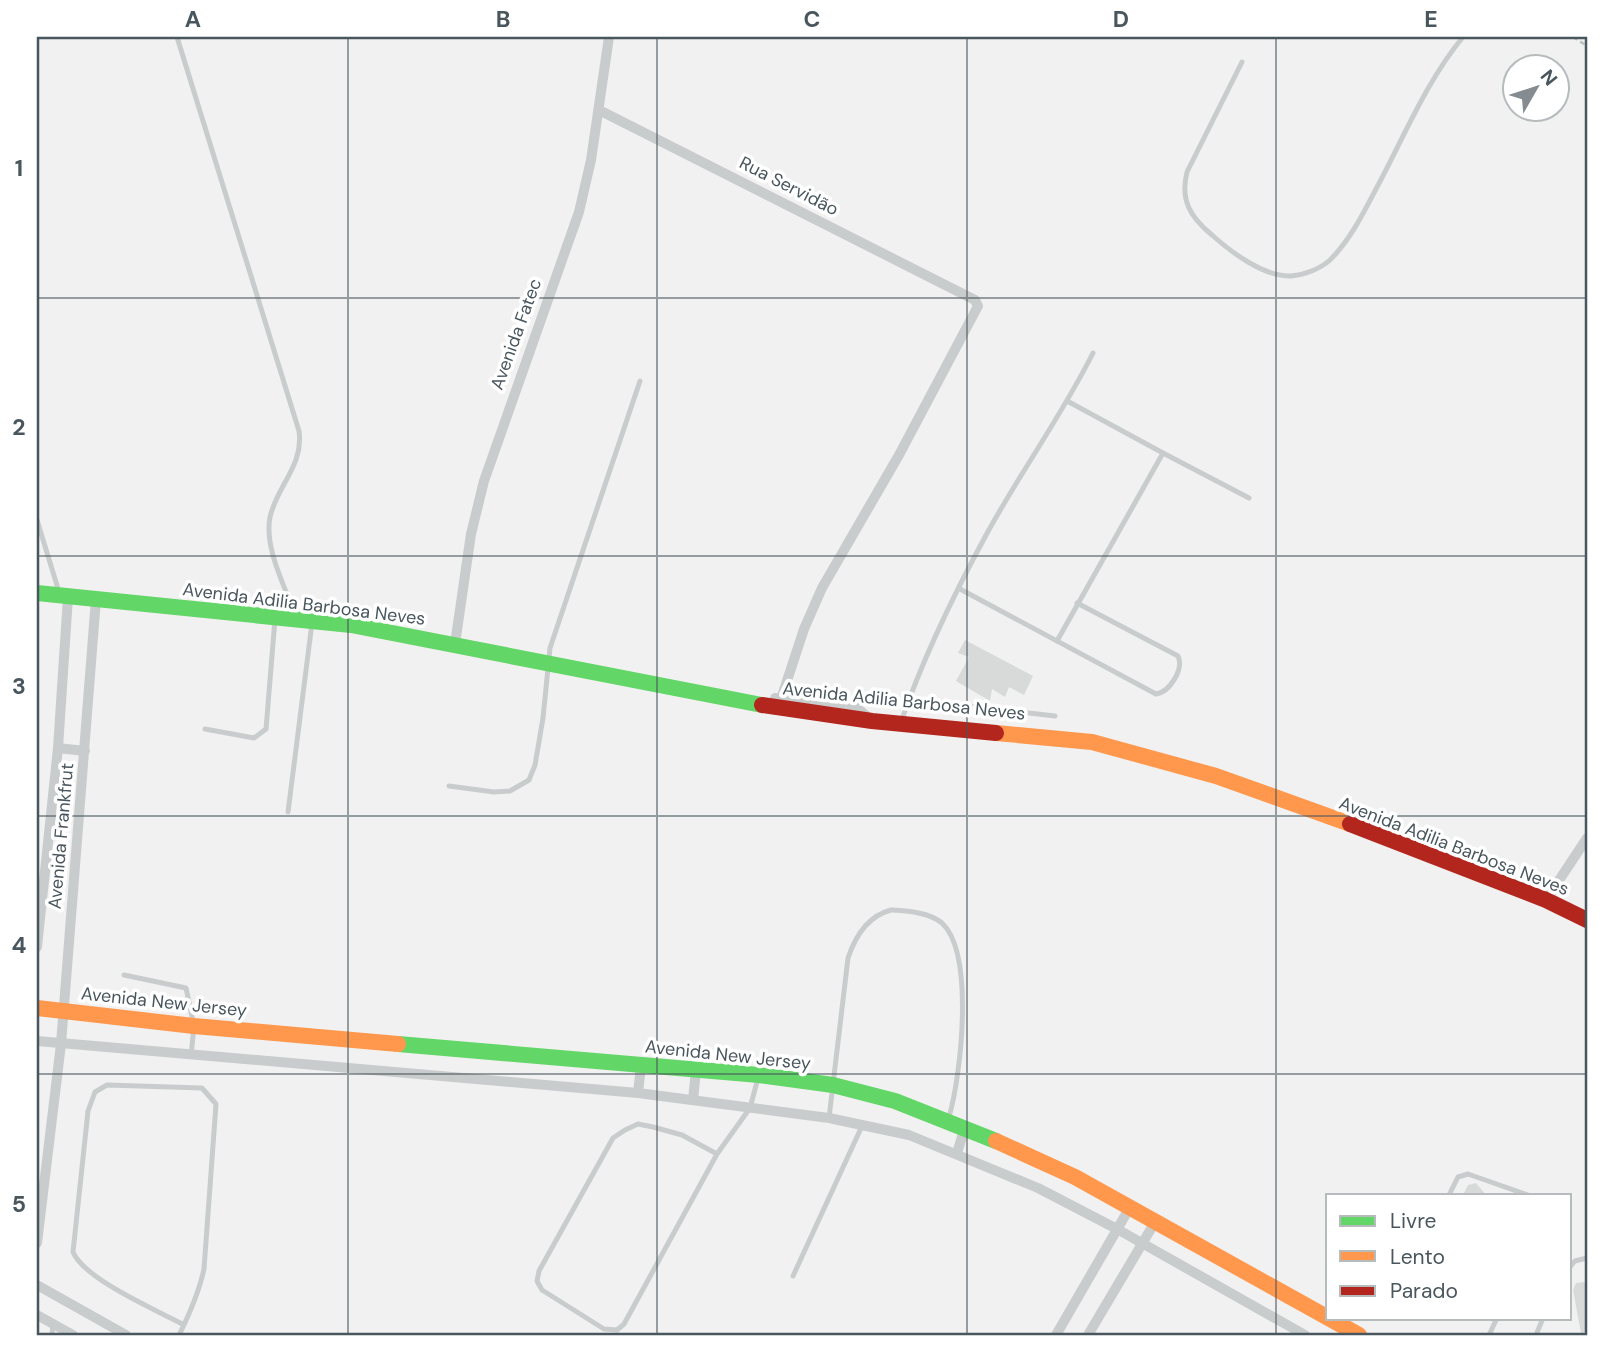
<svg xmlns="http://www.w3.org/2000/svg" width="1624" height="1372" viewBox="0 0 1624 1372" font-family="'DM Sans',sans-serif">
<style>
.building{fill:#d8d9d9}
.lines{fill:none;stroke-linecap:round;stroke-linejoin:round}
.path{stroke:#b9c4bf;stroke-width:2.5;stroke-dasharray:5 3.5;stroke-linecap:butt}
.lane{stroke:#c9cccd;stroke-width:5}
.street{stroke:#c9cccd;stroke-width:10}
.fast{stroke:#63d668;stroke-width:16}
.slow{stroke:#ff974d;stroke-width:16}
.jam{stroke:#b3261e;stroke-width:16}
.grid{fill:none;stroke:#49565d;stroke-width:2;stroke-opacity:0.55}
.labels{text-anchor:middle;stroke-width:7;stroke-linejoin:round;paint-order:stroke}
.street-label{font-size:18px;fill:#49565d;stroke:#fff}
.neatline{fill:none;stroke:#49565d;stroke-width:2.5}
.grid-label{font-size:23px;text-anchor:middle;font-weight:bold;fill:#49565d}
</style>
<rect width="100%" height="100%" fill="#f2f1f1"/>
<g class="building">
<path d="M965 640 1033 676 1024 695 1009 687 1005 697 992 689 990 701 956 681 969 657 958 653Z"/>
<path d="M1476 1183 1486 1195H1463L1468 1185Z"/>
<path d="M1584 1282 1587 1284V1332L1581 1333 1573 1290 1576 1283Z"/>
</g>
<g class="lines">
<path class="path" d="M1573 37 1587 46"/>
<g class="lane">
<path d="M177 37 299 431C304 465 277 486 270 517 264 548 285 586 295 615"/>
<path d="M1242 62 1187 172C1180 200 1190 217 1212 235 1231 252 1264 277 1291 276 1304 275 1320 269 1330 260 1350 240 1363 214 1376 189 1403 139 1427 80 1463 37"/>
<path d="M1163 453 1249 498"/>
<path d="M37 520 59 592"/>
<path d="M960 589 1156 694C1170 692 1184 669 1178 656L1077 603"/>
<path d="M1057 641 1163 453 1069 402"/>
<path d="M910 699 1055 716"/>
<path d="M901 722C923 658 953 596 985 537 1019 474 1061 417 1093 353"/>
<path d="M205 729 254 738 266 729 275 619"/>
<path d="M449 786 494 792 510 791 529 780 535 765 543 718 550 648 640 381"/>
<path d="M288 812 312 623"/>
<path d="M124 975 186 988 194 1026 191 1056"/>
<path d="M829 1118 848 958C855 937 868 916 891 910 907 911 929 912 942 923 975 954 961 1076 949 1117"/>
<path d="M717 1154 624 1324 617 1330 604 1329 542 1290 537 1281 539 1271 613 1138 625 1130 638 1124 653 1127 682 1135 717 1154 750 1108 758 1078"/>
<path d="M1449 1195 1458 1177 1468 1174 1528 1195"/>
<path d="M1570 1267 1575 1261 1587 1258"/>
<path d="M793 1276 862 1126"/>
<path d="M52 1335 53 1324"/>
<path d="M179 1335C189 1315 199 1292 204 1269L216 1104 202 1088 107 1085 95 1092 88 1111 73 1252C84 1279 156 1310 184 1325"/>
<path d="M1489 1335 1497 1318"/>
<path d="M1536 1335 1543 1318"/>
</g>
<g class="street">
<path d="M599 110 963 294 975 300 978 306 899 455 822 588 804 629 782 696"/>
<path d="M455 644 471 534 484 481 579 212 591 160 609 37"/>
<path d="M775 698 855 706 872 721"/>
<path d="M58 748 85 751"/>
<path d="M1546 900 1587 838"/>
<path d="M37 947 58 748 68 597"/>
<path d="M37 1041 638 1093 829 1118 909 1135 1038 1188 1117 1229 1305 1335"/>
<path d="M638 1093 641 1066"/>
<path d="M693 1100 696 1070"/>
<path d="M957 1153 965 1127"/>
<path d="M37 1243 61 1044 96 599"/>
<path d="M37 1285 126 1335"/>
<path d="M37 1315 73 1335"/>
<path d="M1056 1335 1130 1207"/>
<path d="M1088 1335 1155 1222"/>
</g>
<g class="fast">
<path d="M37 593 351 625 762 705"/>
<path d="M398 1044 759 1075 833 1085 895 1101 996 1141"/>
</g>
<g class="slow">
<path d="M996 733 1092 742 1216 776 1350 824"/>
<path d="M37 1008 194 1026 398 1044"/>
<path d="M996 1141 1075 1177 1359 1335"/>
</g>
<g class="jam">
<path d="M762 705 872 721 996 733"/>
<path d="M1350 824 1546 900 1587 920"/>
</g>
</g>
<path class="grid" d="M348 37V1335M657 37V1335M967 37V1335M1276 37V1335M37 298H1587M37 556H1587M37 816H1587M37 1074H1587"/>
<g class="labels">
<g class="street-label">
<text transform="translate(789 186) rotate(27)" y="6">Rua Servidão</text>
<text transform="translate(516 334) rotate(-70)" y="6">Avenida Fatec</text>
<text transform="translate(304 604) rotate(7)" y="6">Avenida Adilia Barbosa Neves</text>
<text transform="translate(904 701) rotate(6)" y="6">Avenida Adilia Barbosa Neves</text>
<text transform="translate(61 836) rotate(-85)" y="6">Avenida Frankfrut</text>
<text transform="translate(1454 846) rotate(21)" y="6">Avenida Adilia Barbosa Neves</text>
<text transform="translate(164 1002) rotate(6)" y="6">Avenida New Jersey</text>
<text transform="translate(728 1055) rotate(6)" y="6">Avenida New Jersey</text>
</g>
</g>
<rect width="1624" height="1372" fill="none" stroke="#ffffff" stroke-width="77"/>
<rect x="1326" y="1194" width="245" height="126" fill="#ffffff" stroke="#b6bbbe" stroke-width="2"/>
<rect x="1340" y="1216" width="35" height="10" fill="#63d668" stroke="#b6bbbe" stroke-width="2"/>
<text x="1390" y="1228" font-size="21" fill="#49565d">Livre</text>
<rect x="1340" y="1251" width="35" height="10" fill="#ff974d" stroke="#b6bbbe" stroke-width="2"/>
<text x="1390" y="1264" font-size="21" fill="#49565d">Lento</text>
<rect x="1340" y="1286" width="35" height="10" fill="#b3261e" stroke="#b6bbbe" stroke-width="2"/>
<text x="1390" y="1298" font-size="21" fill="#49565d">Parado</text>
<g transform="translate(1536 88) rotate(51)"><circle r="33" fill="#ffffff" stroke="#b6bbbe" stroke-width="2"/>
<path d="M0-5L12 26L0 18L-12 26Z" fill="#848c91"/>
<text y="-10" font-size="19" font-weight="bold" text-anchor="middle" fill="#49565d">N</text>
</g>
<rect x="38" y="38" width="1548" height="1296" class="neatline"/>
<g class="grid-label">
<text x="193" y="27">A</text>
<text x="503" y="27">B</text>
<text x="812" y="27">C</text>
<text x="1121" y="27">D</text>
<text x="1431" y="27">E</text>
<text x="19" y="176">1</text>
<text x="19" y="435">2</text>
<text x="19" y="694">3</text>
<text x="19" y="953">4</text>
<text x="19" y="1212">5</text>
</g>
</svg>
